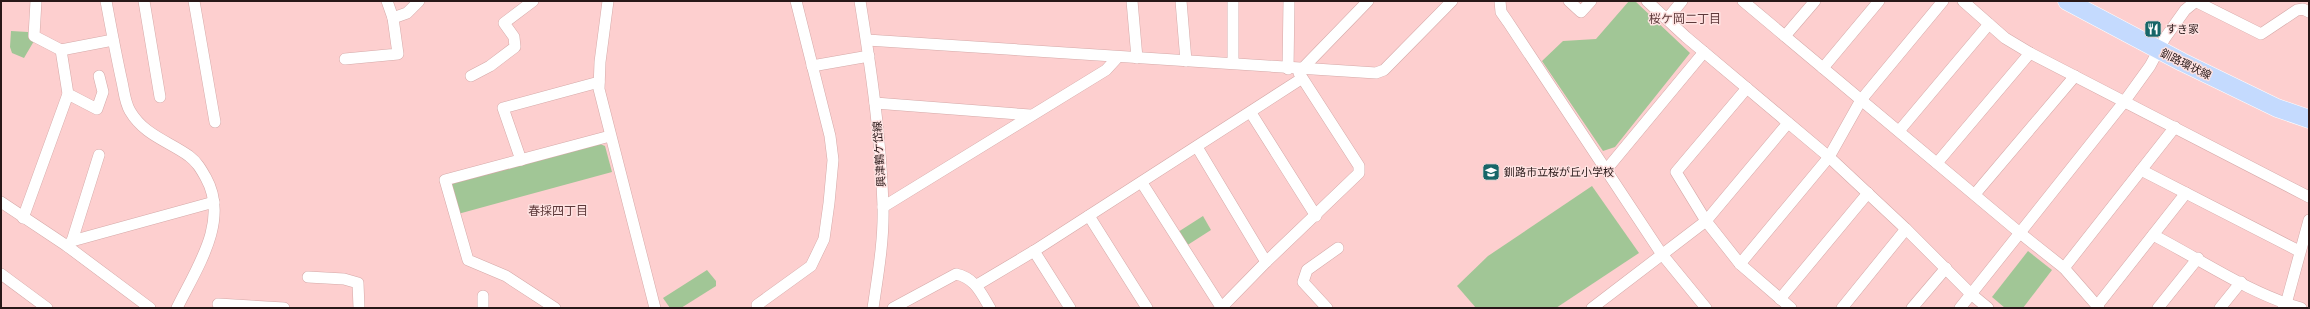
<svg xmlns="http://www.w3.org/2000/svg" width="2310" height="309" viewBox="0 0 2310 309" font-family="Quicksand,'Noto Sans JP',sans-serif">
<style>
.park{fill:#a1c696}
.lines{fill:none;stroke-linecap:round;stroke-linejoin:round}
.minor-casing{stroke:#d5a9a8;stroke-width:12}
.primary-casing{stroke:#fff;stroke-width:19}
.minor{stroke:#fff;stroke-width:11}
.primary{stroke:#c4dafe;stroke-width:18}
.labels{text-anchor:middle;stroke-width:3;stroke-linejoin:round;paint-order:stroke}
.poi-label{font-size:11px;fill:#281818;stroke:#fee2e1;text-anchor:start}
.street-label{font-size:11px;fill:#281818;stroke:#fee2e1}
.neighbourhood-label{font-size:12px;fill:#5d393a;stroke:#fee2e1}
</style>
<rect width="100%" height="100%" fill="#fdcfcf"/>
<g class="park">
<path d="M1629 1H1635L1690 53 1615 147 1603 151 1542 61 1563 41 1596 39Z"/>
<path d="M11 31 28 32V35L34 41 24 58 12 53 10 47Z"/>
<path d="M600 144 605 146 612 172 458 214 451 188 453 182Z"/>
<path d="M1592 186 1639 253 1556 308H1476L1457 286 1488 256Z"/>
<path d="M1203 216 1211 230 1186 246 1178 232Z"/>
<path d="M2028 251 2052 270 2023 308H2005L1992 297Z"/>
<path d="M707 270 716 281V286L681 308H670L663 298Z"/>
</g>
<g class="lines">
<defs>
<g id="minor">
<path d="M106 1C111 28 116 55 122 82 124 91 125 103 130 111 144 135 168 141 189 156 197 162 201 169 206 178 230 221 196 269 177 308"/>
<path d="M144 1 160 97"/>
<path d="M194 1 215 122"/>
<path d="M608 1 600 62 599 89 655 308"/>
<path d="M860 1C871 69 881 137 883 206 884 240 878 274 873 308"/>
<path d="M1132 1 1137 58"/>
<path d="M1181 1 1186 61"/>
<path d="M1500 1 1501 12 1508 22 1661 253 1706 308"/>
<path d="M1569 1 1581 12 1591 1"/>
<path d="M1647 1 1686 37 1829 157 1906 229 1971 294 1988 308"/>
<path d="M1743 1 2020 233 2064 268 2099 308"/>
<path d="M1963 1 2005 38 2030 53 2309 197"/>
<path d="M2195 1 2261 34 2297 10 2303 9 2309 12"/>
<path d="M393 18 407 13 419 1"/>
<path d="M1667 19 1682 1"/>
<path d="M1785 36 1815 1"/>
<path d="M867 40 1376 73 1384 70 1452 1"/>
<path d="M61 50 113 40"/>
<path d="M345 59 398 54 393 18 387 1"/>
<path d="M1233 63V1"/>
<path d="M812 66 869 56"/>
<path d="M1823 68 1879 1"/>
<path d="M1288 69 1289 1"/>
<path d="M1302 69 1368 1"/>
<path d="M471 76 490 66 515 47 514 37 504 23 533 1"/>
<path d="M1747 88 1676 172 1706 221 1740 264 1791 308"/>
<path d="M68 94 97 109 103 92 99 76"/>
<path d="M875 103 1030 115"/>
<path d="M1251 113 1316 216"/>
<path d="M1899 131 1989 24"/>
<path d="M1197 147 1266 262"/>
<path d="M521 160 503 108 599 82"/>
<path d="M1937 163 2030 53"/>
<path d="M1606 170 1704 52"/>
<path d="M2141 170 2299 251"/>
<path d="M1142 183 1221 307"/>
<path d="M1975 194 2075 76"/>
<path d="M1 202 67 246 150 308"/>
<path d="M883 207 1106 70 1117 58"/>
<path d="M1089 216 1147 308"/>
<path d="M23 218 68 94 61 50 34 36 36 1"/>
<path d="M2153 235C2200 259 2250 294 2301 308"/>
<path d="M72 241 99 155"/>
<path d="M67 246 72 241 214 202"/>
<path d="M1034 251 1070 308"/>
<path d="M1740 264 1829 157 1861 100 1943 1"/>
<path d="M2064 268 2175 127"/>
<path d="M1 274 47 308"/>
<path d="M308 277 344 279 358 283 359 308"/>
<path d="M977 285 1034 251 1301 79"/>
<path d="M1780 299 1868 193"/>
<path d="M218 304 284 308"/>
<path d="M2097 306 2186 193"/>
<path d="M483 308V296"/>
<path d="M555 308 506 276 468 260 445 180 610 136"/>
<path d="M759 308 757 305 811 266 824 239 829 203 833 160 830 136 796 1"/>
<path d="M893 308 956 274C975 278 981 293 990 308"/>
<path d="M1221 308 1266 262 1359 173V166L1299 73"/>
<path d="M1327 308 1303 282 1307 270 1338 248"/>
<path d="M1592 308 1706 221 1788 123"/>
<path d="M1842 308 1906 229"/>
<path d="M1912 308 1946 268"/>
<path d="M1960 308 2124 102 2150 66 2165 38 2185 10 2196 1"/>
<path d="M2158 308 2198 258"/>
<path d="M2220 308 2241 282"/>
<path d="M2283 308 2286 304 2309 220"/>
</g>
<path id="primary" d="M2067 1 2182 62 2277 108 2309 119"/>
</defs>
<use href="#minor" class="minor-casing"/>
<use href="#primary" class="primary-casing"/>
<use href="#minor" class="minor"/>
<use href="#primary" class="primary"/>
</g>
<defs>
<symbol id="restaurant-square" viewBox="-11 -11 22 22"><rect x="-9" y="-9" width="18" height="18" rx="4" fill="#176668" stroke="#fee2e1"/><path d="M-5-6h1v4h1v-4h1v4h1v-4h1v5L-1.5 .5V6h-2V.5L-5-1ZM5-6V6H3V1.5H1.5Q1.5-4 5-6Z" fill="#fff"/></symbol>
<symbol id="school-square" viewBox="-11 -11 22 22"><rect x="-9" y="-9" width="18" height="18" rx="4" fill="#176668" stroke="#fee2e1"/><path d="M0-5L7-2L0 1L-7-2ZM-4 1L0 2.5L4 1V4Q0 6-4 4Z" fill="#fff"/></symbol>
</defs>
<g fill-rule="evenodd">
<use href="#restaurant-square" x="2143" y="19" width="20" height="20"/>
<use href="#school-square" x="1481" y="162" width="20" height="20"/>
</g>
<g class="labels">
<g class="poi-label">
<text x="2166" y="33">すき家</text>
<text x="1504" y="176">釧路市立桜が丘小学校</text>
</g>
<g class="street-label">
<text transform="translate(2186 64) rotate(26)" y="4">釧路環状線</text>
<text transform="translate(879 154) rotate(-94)" y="4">興津鶴ケ岱線</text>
</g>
<g class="neighbourhood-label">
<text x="1685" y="23">桜ケ岡二丁目</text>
<text x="558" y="215">春採四丁目</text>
</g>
</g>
<rect width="2310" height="309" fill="none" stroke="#281818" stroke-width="4"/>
</svg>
